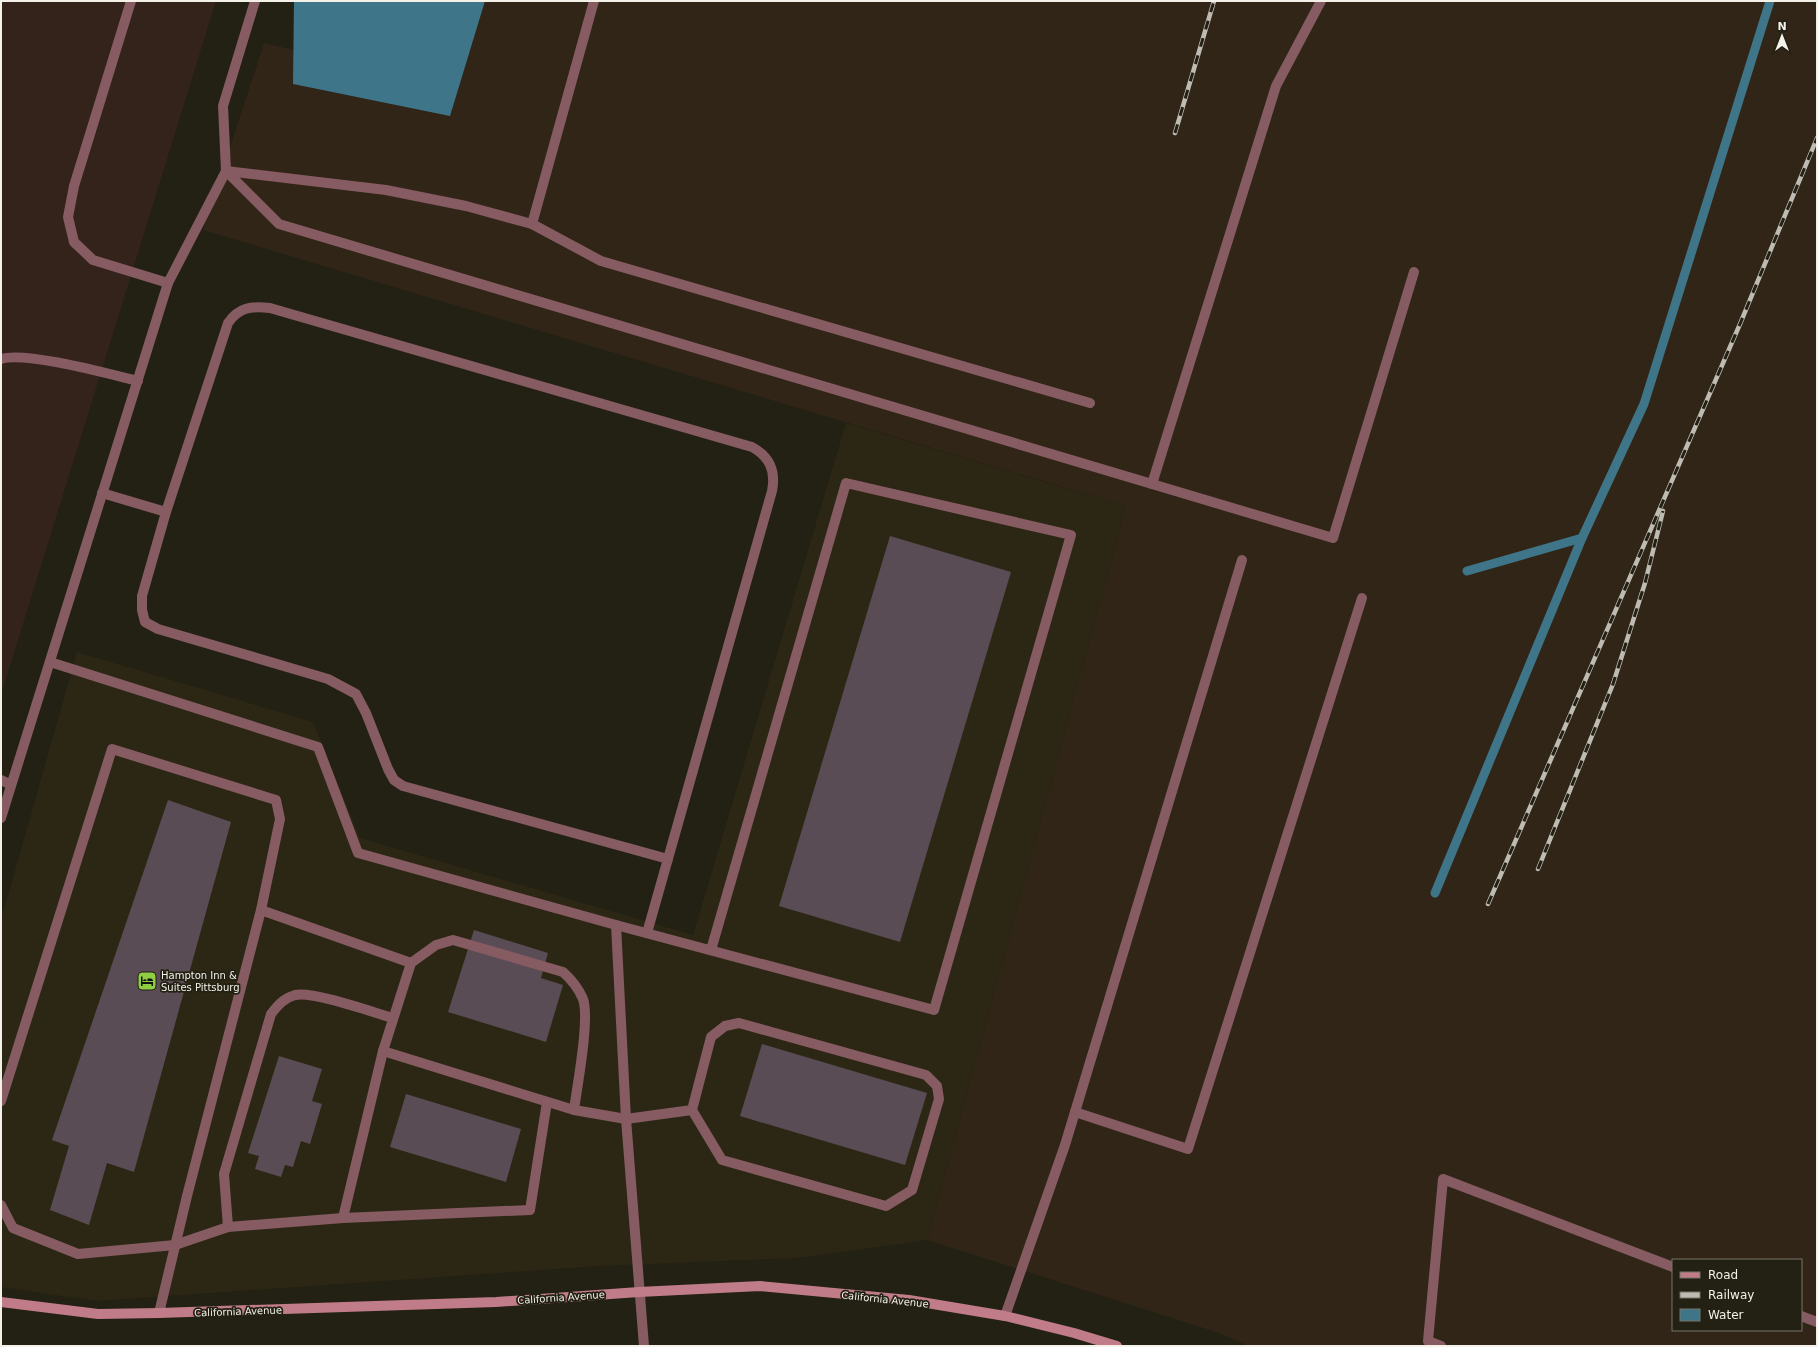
<svg xmlns="http://www.w3.org/2000/svg" width="1818" height="1347" viewBox="0 0 1818 1347" font-family="'DejaVu Sans',sans-serif">
<style>
.built{fill:#2c2714}
.industrial{fill:#302516;fill-rule:evenodd}
.education{fill:#34231a}
.water{fill:#3e7589}
.lines{fill:none;stroke-linecap:round;stroke-linejoin:round}
.stream{stroke:#3e7589;stroke-width:9}
.building{fill:#594c55}
.service{stroke:#865b62;stroke-width:10}
.minor{stroke:#865b62;stroke-width:10}
.secondary{stroke:#c07c88;stroke-width:10}
.rail-casing{stroke:#bebcb2;stroke-width:4.5}
.rail{stroke:#232014;stroke-width:3;stroke-dasharray:9;stroke-linecap:butt}
.labels{text-anchor:middle;stroke-width:3.5;stroke-linejoin:round;paint-order:stroke}
.poi-label{font-size:10px;fill:#f3f1e8;stroke:#232014;text-anchor:start}
.street-label{font-size:10px;fill:#f3f1e8;stroke:#232014}
</style>
<rect width="100%" height="100%" fill="#232014"/>
<path class="built" d="M846 423 1126 506 927 1240 798 1258 599 1266 96 1301 1 1287V920L77 652 313 722 360 838 693 935Z"/>
<path class="industrial" d="M458 1H1817V1346H1248L1219 1333 927 1240 1126 506 203 230 264 43 431 81ZM1673 1260H1801V1330H1673Z"/>
<path class="education" d="M1 1H216L1 695Z"/>
<path class="water" d="M294 1H485L450 116 293 84Z"/>
<g class="lines">
<g class="stream">
<path d="M1467 571 1582 538"/>
<path d="M1435 893 1582 538 1644 404 1770 1"/>
</g>
</g>
<g class="building">
<path d="M890 536 1011 572 900 942 779 906Z"/>
<path d="M168 800 231 822 134 1172 107 1163 89 1225 50 1210 69 1146 52 1140Z"/>
<path d="M474 930 548 953 541 978 563 985 546 1042 448 1012Z"/>
<path d="M762 1044 927 1093 905 1165 740 1116Z"/>
<path d="M279 1056 322 1069 312 1101 322 1104 310 1144 301 1141 293 1167 285 1165 281 1177 255 1169 259 1156 248 1153Z"/>
<path d="M406 1094 521 1129 506 1182 390 1147Z"/>
</g>
<g class="lines">
<g class="service">
<path d="M131 1 74 186 68 217 74 242 93 260 168 283"/>
<path d="M255 1 223 106 226 171 279 224 1152 484 1276 86 1321 1"/>
<path d="M226 171 386 190 466 206 532 224 594 1"/>
<path d="M532 224 601 261 1090 403"/>
<path d="M1 359C25 351 109 374 138 381"/>
<path d="M1152 484 1333 538 1414 272"/>
<path d="M102 493 166 512 228 323C239 307 251 306 270 308L752 447C770 457 776 471 772 491L647 933"/>
<path d="M166 512 142 596V610L145 622 158 629 328 679 356 694 366 713 388 769 394 780 403 786 668 859"/>
<path d="M50 662 318 747 358 853 616 925 626 1119 644 1346"/>
<path d="M1 780 11 785"/>
<path d="M261 910 411 963"/>
<path d="M616 925 934 1010 1071 535 846 483 711 950"/>
<path d="M383 1051 574 1110 626 1119 692 1110 722 1160 886 1206 912 1190 939 1099 937 1086 926 1075 739 1023 725 1026 711 1037 692 1110"/>
<path d="M1 1101 112 749 276 800 280 819 261 910 187 1196 159 1313"/>
<path d="M1075 1112 1188 1149 1362 598"/>
<path d="M1 1205 13 1228 78 1254 175 1245 228 1227 343 1218 530 1210 547 1102"/>
<path d="M343 1218 383 1051 411 963 436 945 453 940 563 972C572 980 578 987 583 999 590 1019 577 1087 574 1110"/>
<path d="M228 1227 224 1174 271 1014C278 1005 284 998 295 995 313 991 372 1012 393 1018"/>
<path d="M1005 1316 1065 1145 1242 560"/>
<path d="M1801 1316 1817 1322"/>
<path d="M1441 1346 1428 1341 1443 1179 1673 1267"/>
</g>
<path class="minor" d="M1 818 168 283 226 171"/>
<path class="secondary" d="M1 1302 98 1314 159 1313 496 1302 639 1292 760 1286 909 1300 1005 1316 1074 1333 1117 1346"/>
<defs>
<g id="rail">
<path d="M1175 133 1214 1"/>
<path d="M1538 869 1613 684 1645 583 1663 511"/>
<path d="M1488 904 1740 324 1817 138"/>
</g>
</defs>
<use href="#rail" class="rail-casing"/>
<use href="#rail" class="rail"/>
</g>
<defs>
<symbol id="hotel-square" viewBox="-11 -11 22 22"><rect x="-9" y="-9" width="18" height="18" rx="4" fill="#8fcd42" stroke="#232014"/><path d="M-6-4.5h1.5V1H6V5H4.5V3h-9V5H-6ZM-4 0a1.8 1.8 0 1 1 3.6 0ZM.5 0V-2.5h3Q6-2.5 6 0Z" fill="#111"/></symbol>
</defs>
<g fill-rule="evenodd">
<use href="#hotel-square" x="136" y="970" width="22" height="22"/>
</g>
<g class="labels">
<g class="poi-label">
<text x="161" y="979">Hampton Inn &amp;<tspan x="161" dy="12">Suites Pittsburg</tspan></text>
</g>
<g class="street-label">
<text transform="translate(561 1297) rotate(-4)" y="4">California Avenue</text>
<text transform="translate(885 1299) rotate(6)" y="4">California Avenue</text>
<text transform="translate(238 1311) rotate(-2)" y="4">California Avenue</text>
</g>
</g>
<rect width="1818" height="1347" fill="none" stroke="#f3f1e8" stroke-width="4"/>
<rect x="1672" y="1259" width="130" height="72" fill="#232014" stroke="#767469"/>
<rect x="1680" y="1272" width="20" height="6" fill="#c07c88" stroke="#767469"/>
<text x="1708" y="1279" font-size="12" fill="#f3f1e8">Road</text>
<rect x="1680" y="1292" width="20" height="6" fill="#bebcb2" stroke="#767469"/>
<text x="1708" y="1299" font-size="12" fill="#f3f1e8">Railway</text>
<rect x="1680" y="1309" width="20" height="12" fill="#3e7589" stroke="#767469"/>
<text x="1708" y="1319" font-size="12" fill="#f3f1e8">Water</text>
<g transform="translate(1782 36)" stroke="#232014" stroke-width="3" paint-order="stroke">
<path d="M0-3L7 15L0 10L-7 15Z" fill="#f3f1e8"/>
<text y="-6" font-size="11" font-weight="bold" text-anchor="middle" fill="#f3f1e8">N</text>
</g>
</svg>
